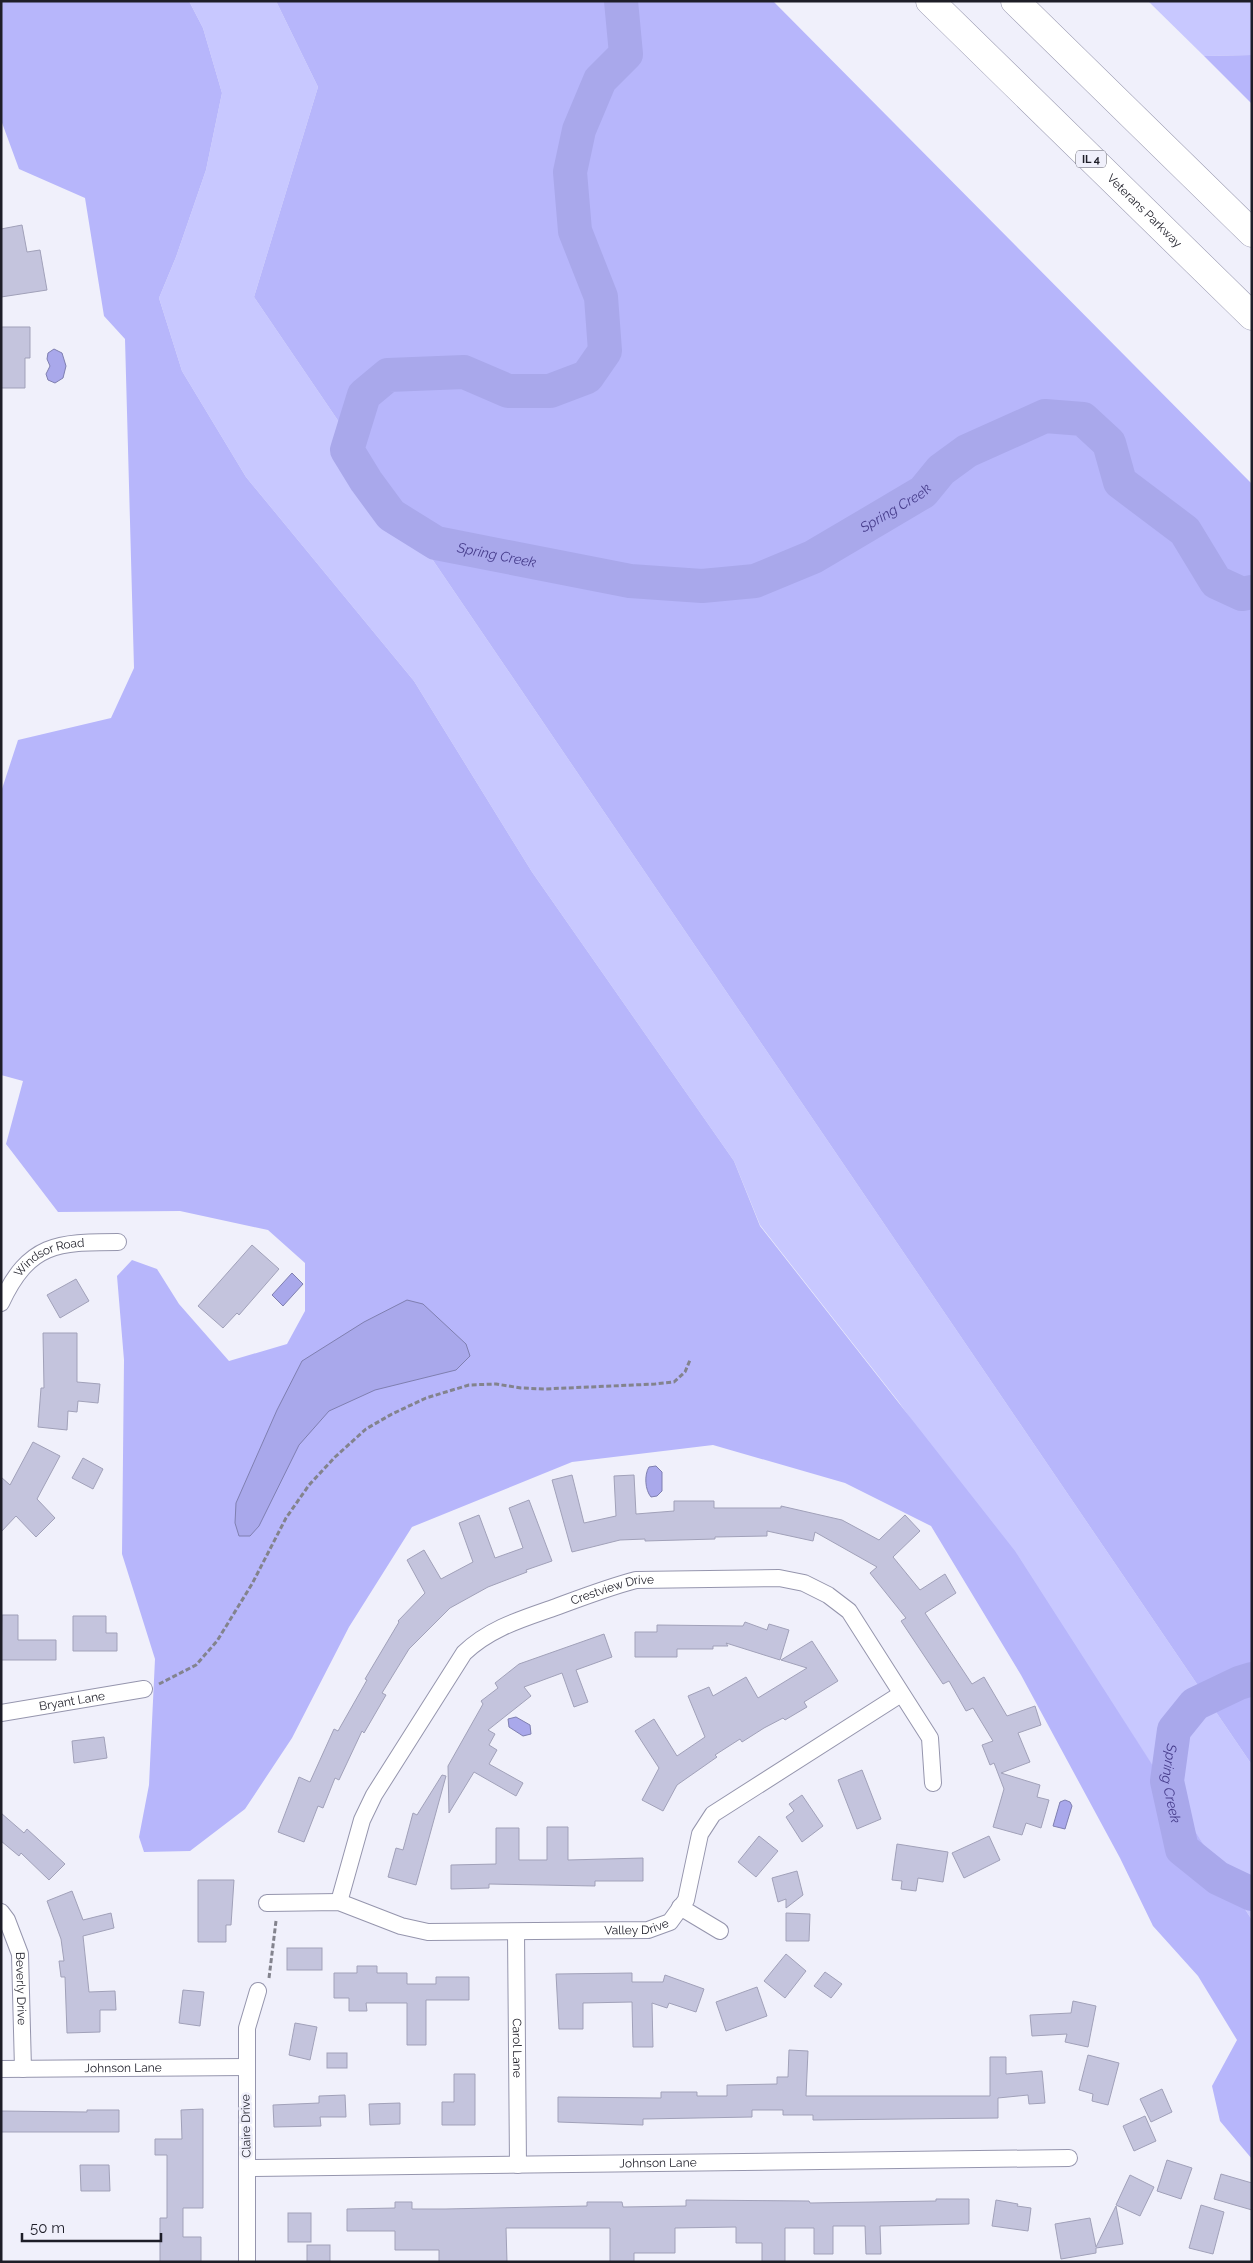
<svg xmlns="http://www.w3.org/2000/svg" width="1253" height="2263" viewBox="0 0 1253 2263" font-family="Raleway,sans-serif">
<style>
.green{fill:#c8c8ff}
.forest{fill:#b7b6fb}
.water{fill:#a9a8eb;stroke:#7f7fb0}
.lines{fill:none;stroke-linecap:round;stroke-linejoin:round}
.river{stroke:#a9a8eb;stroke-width:34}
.building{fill:#c4c4dd;stroke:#a1a1b9}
.street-casing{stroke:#9595ad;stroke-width:18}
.highway-casing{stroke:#9595ad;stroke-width:29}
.path{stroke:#83838d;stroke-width:3;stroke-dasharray:5 2.5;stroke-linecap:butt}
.street{stroke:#fff;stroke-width:16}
.highway{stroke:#fff;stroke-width:28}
.labels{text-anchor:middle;stroke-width:5;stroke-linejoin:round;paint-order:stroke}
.shield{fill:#f0f0fb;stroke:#5d5d67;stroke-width:1}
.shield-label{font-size:11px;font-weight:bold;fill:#1e1e28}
.street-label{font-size:12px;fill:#1e1e28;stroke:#f0f0fb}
.water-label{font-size:14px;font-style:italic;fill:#473d8c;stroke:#f0f0fb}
</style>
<rect width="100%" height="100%" fill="#f0f0fb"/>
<g class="green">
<path d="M189 1H276L318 87 254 297 1252 1765V1920L1110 1700 898 1401 760 1225 734 1161 532 872 414 681 246 477 182 371 159 298 176 257 206 170 222 93 203 28Z"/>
<path d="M1148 1H1252V55L1204 56Z"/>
</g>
<g class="forest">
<path d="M1 1H189L203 28 222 93 206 170 176 257 159 298 182 371 246 477 414 681 532 872 734 1161 760 1226 1015 1551 1252 1920V2159L1220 2121 1212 2086 1237 2040 1198 1976 1153 1926 1120 1858 1021 1675 931 1526 845 1483 713 1445 572 1462 412 1527 349 1627 292 1738 245 1809 190 1851 144 1852 139 1837 149 1785 155 1659 122 1554 124 1360 117 1276 132 1260 157 1269 179 1304 229 1361 287 1344 305 1311V1263L268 1230 180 1211 58 1212 6 1144 23 1081 1 1075V792L18 740 111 718 134 668 125 339 104 316 85 198 19 169 1 120Z"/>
<path d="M276 1H773L1252 484V1765L254 297 318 87Z"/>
<path d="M1252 55V104L1204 56Z"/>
</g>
<g class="water">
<path d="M54 349 62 353 66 366 63 378 55 383 48 380 46 374 50 366 47 359 48 353Z"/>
<path d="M292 1273 303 1284 283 1306 272 1295Z"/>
<path d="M407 1300 423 1304 466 1344 470 1356 456 1370 375 1390 329 1411 299 1445 259 1526 250 1536H239L235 1523 236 1503 277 1410 302 1361 364 1322Z"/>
<path d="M656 1466 662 1472V1491L657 1496 651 1497C645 1490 644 1475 649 1467Z"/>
<path d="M516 1717 530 1725 531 1734 523 1736 509 1727 508 1719Z"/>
<path d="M1065 1800 1070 1802 1072 1806 1065 1829 1053 1826 1060 1802Z"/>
</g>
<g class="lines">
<g class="river">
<path id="s1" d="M621 1 626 54 600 80 579 130 570 172 575 231 601 297 605 351 587 377 550 391H508L464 372 388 375 364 395 347 450 366 481 391 515 436 543 630 581 702 586 755 581 813 557 923 492 941 470 967 451 1045 416 1083 419 1109 443 1120 482 1185 531 1216 582 1242 594 1252 592"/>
<path id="s2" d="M1252 1679 1239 1683 1195 1704 1174 1730 1167 1781 1182 1849 1218 1878 1252 1894"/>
</g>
</g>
<g class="building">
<path d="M22 225 27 252 40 250 47 290 1 297V229Z"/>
<path d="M1 327H30V358H25V388H1Z"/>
<path d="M252 1245 279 1269 239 1315 237 1313 223 1328 198 1306Z"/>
<path d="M76 1279 89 1301 60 1318 47 1295Z"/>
<path d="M43 1333H77V1382L100 1384 98 1403 78 1401 77 1412 68 1411 67 1430 38 1427 41 1388H44Z"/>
<path d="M33 1442 60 1456 37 1499 55 1518 36 1537 16 1516 1 1532V1477L10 1485Z"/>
<path d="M83 1458 103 1469 93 1489 72 1478Z"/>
<path d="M572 1475 584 1523 616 1516 614 1476 634 1475 636 1514 674 1511V1501H714V1508H781V1506L842 1520 879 1540 905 1515 920 1531 893 1557 920 1590 945 1574 956 1593 925 1613 972 1684 984 1677 1007 1716 1035 1706 1041 1725 1018 1733 1030 1762 1001 1773 1040 1785 1037 1797 1049 1800 1041 1828 1026 1823 1022 1835 993 1827 1004 1789 994 1763 990 1765 982 1745 993 1741 973 1708 966 1711 949 1681 943 1684 901 1621 906 1618 870 1573 877 1567 815 1532 813 1541 767 1531V1536L715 1537V1539L645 1541V1539L620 1540 572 1552 552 1480Z"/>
<path d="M529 1500 552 1561 526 1570 527 1572 488 1587 450 1608 409 1649 382 1693 386 1695 364 1733 362 1731 339 1780 335 1778 323 1808 318 1806 304 1842 278 1832 299 1777 310 1782 334 1729 338 1731 367 1680 365 1679 399 1622 398 1621 425 1593 407 1560 424 1550 441 1579 473 1562 459 1523 479 1515 495 1558 523 1548 509 1508Z"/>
<path d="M2 1615H18V1640H56V1660H1Z"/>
<path d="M73 1616H106V1633H117V1651H73Z"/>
<path d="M745 1622 767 1630 769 1624 789 1630 780 1660 726 1643 728 1646H713V1649H677V1657H635V1632H657V1625L743 1626Z"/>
<path d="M604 1634 612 1657 576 1670 588 1702 574 1707 562 1673 524 1687 531 1696 488 1730 495 1734 489 1745 497 1750 489 1764 523 1783 516 1796 474 1772 449 1813 448 1766 483 1704 481 1701 498 1688 495 1683 519 1664Z"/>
<path d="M812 1641 838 1681 804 1702 807 1707 785 1720 783 1718 764 1728 742 1742 740 1739 715 1755 717 1757 677 1785 663 1811 642 1800 659 1768 635 1731 654 1719 677 1756 705 1737 688 1696 709 1687 713 1696 746 1677 758 1698 807 1668 781 1660Z"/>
<path d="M104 1737 107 1758 74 1763 72 1741Z"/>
<path d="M862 1770 881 1819 857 1829 838 1780Z"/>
<path d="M442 1775 446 1776 416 1885 388 1877 396 1848 403 1850 413 1813 417 1815Z"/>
<path d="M802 1795 823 1826 802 1842 786 1817 794 1811 789 1804Z"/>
<path d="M1 1813 24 1833 27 1829 65 1864 49 1880 21 1853 19 1856 1 1841Z"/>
<path d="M547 1827H568V1860L643 1858V1881H595V1886L489 1884V1888L451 1889V1865L496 1864V1828H519V1860H547Z"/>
<path d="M759 1836 778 1851 756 1877 738 1862Z"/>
<path d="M989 1836 1000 1860 964 1878 952 1853Z"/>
<path d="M897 1844 948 1852 943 1882 918 1878 916 1891 901 1889 902 1881 892 1880Z"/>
<path d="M797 1871 803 1895 786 1908V1899L778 1902 772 1878Z"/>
<path d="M198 1880H234L231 1925H226V1942H198Z"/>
<path d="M72 1891 83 1920 111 1913 114 1928 83 1936 89 1992 115 1991 116 2010H100V2032L67 2033 65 1977H61L59 1961H64L61 1939 47 1901Z"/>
<path d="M786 1913 810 1914 809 1941H786Z"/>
<rect x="287" y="1948" width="35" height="22"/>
<path d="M786 1954 806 1971 785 1998 764 1981Z"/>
<path d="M357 1966H377V1973H407V1984H436V1977H469V2000H426V2045H407V2003H366L367 2011H349V1998H334V1973H357Z"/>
<path d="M825 1972 842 1984 831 1998 814 1986Z"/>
<path d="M632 1973V1982H663L665 1975 704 1989 696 2012 669 2003 667 2008 652 2003 653 2047H633L632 2002 583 2003V2029H559L556 1974Z"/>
<path d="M757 1987 767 2016 726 2031 716 2002Z"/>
<path d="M183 1990 204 1992 200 2026 179 2023Z"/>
<path d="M1073 2001 1096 2006 1088 2047 1065 2042 1067 2034 1032 2036 1030 2015 1071 2013Z"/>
<path d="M295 2023 317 2027 310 2060 289 2055Z"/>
<path d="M789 2050 808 2051 806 2096H990V2057H1006V2074L1042 2071 1045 2103 1029 2104 1028 2095 998 2098V2118L813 2120V2115H783V2110H752V2117L643 2119V2125L558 2122V2097L661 2098V2092H697V2096H727V2085L777 2084V2077H788Z"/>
<rect x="327" y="2053" width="20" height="15"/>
<path d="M1088 2055 1119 2063 1108 2105 1092 2101 1093 2094 1079 2090Z"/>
<path d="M454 2074H475V2125H442V2102H454Z"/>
<path d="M1162 2089 1172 2112 1151 2122 1140 2099Z"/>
<path d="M345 2095 346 2117H320L321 2126 274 2127 273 2105 319 2103V2096Z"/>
<path d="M400 2103V2124L370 2125 369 2104Z"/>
<path d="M203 2109V2208H183V2237H201V2262H160V2218H167V2155H155V2139H182L181 2110Z"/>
<path d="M87 2110H119V2132H1V2111L87 2112Z"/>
<path d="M1145 2116 1156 2141 1134 2151 1123 2126Z"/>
<path d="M1167 2160 1192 2168 1181 2199 1157 2191Z"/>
<path d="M80 2165H109L110 2191H81Z"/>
<path d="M1221 2174 1252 2183V2210L1214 2199Z"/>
<path d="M1130 2175 1154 2187 1140 2216 1116 2205Z"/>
<path d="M936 2199H969V2224L880 2226 881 2254H866L865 2226H833V2254H814V2228H785V2262H762V2243H736V2227L675 2228V2253H634V2262H610V2228H506L507 2262H439V2250H395V2231H347V2209L395 2208V2202H412V2209H445L587 2206V2202H622L623 2207 686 2206V2200L809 2201 810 2203 936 2201Z"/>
<path d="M996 2200 1018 2204 1017 2206 1031 2208 1028 2231 992 2226Z"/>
<path d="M1201 2205 1224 2212 1213 2254 1189 2248Z"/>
<path d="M1116 2206 1123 2244 1096 2248V2253L1061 2259 1055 2224 1090 2218 1096 2247Z"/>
<rect x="288" y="2213" width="23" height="29"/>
<rect x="307" y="2245" width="23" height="17"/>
</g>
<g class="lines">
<defs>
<g id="street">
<path id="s3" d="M1 1303C29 1243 57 1242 118 1242"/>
<path id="s4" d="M1 1713 144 1689"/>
<path id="s5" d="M339 1902 362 1820 374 1795 464 1653C490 1628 522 1619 556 1607 583 1597 609 1587 636 1580L779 1578 804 1583 828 1595 849 1611 930 1738 933 1783"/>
<path id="s6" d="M267 1903 339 1902 401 1926 428 1932 648 1930 670 1922 686 1900 700 1834 713 1814 901 1694"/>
<path d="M680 1907 720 1931"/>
<path id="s7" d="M1 1912 7 1920 20 1954 23 2069"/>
<path id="s8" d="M516 1932 518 2165"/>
<path id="s9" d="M1 2069 246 2067"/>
<path id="s10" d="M247 2168 1069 2158"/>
<path d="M247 2262V2028L258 1991"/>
</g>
<g id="highway">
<path id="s11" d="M930 1 1252 316"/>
<path d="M1015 1 1252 233"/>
</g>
</defs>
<use href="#street" class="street-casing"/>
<use href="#highway" class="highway-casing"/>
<g class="path">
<path d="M159 1684 196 1665 217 1641 252 1584 286 1518 309 1485 335 1457 366 1429 392 1414 426 1398 469 1385 496 1384 521 1388 545 1389 655 1384 674 1382 685 1372 690 1360"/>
<path d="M269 1978 276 1921"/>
</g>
<use href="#street" class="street"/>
<use href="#highway" class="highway"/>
</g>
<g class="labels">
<rect class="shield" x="1076" y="150.5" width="30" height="17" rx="4"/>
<g class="shield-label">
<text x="1091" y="163">IL 4</text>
</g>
<g class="street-label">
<text dy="4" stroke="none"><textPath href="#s11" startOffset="300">Veterans Parkway</textPath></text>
<text dy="4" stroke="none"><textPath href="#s3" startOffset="71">Windsor Road</textPath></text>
<text dy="4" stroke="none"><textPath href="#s5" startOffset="444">Crestview Drive</textPath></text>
<text dy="4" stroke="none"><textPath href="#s4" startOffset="72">Bryant Lane</textPath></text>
<text dy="4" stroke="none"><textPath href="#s6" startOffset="375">Valley Drive</textPath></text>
<text dy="4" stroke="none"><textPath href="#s7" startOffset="81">Beverly Drive</textPath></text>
<text dy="4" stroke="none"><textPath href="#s8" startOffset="116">Carol Lane</textPath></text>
<text dy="4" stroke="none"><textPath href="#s9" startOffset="122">Johnson Lane</textPath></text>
<text transform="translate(246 2126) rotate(-91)" y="4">Claire Drive</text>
<text dy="4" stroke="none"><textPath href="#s10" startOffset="411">Johnson Lane</textPath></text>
</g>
<g class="water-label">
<text dy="5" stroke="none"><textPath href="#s1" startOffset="1311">Spring Creek</textPath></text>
<text dy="5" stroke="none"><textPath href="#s1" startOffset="891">Spring Creek</textPath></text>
<text dy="5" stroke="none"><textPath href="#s2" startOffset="150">Spring Creek</textPath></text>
</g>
</g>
<rect width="1253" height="2263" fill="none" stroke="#1e1e28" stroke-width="5"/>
<path d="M22 2233v8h139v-8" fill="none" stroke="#1e1e28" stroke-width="2.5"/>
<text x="30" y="2233" font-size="15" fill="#1e1e28" stroke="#f0f0fb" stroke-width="4" paint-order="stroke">50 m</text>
</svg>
